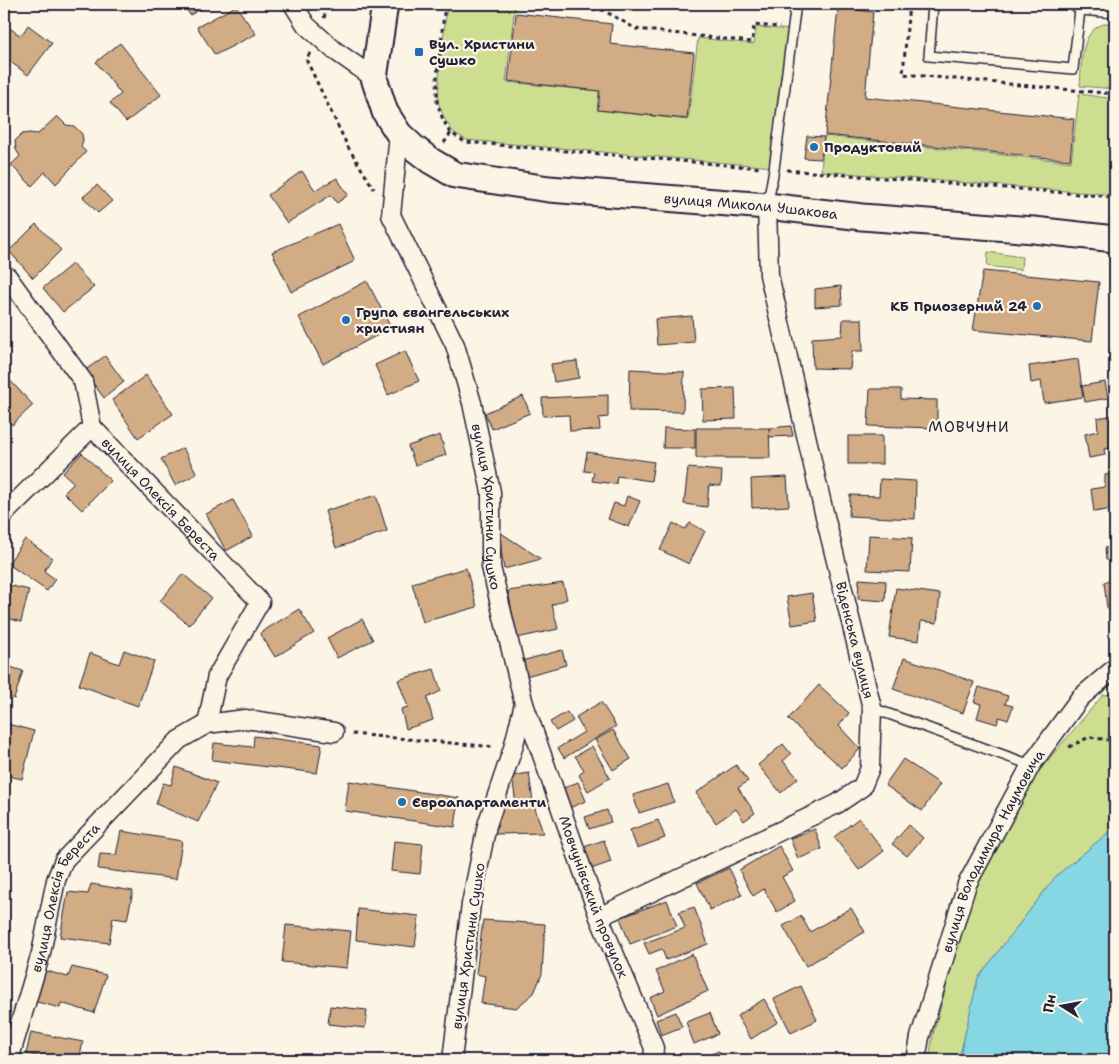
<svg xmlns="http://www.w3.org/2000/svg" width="1119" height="1064" viewBox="0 0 1119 1064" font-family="'Shantell Sans',sans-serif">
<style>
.green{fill:#cede91;stroke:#788066}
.water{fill:#87d6e3;stroke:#5f8ea0}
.building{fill:#d2ac84;stroke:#22223b}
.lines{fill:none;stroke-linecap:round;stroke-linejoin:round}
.lane-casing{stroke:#22223b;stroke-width:12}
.street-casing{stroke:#22223b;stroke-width:21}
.secondary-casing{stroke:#22223b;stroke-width:29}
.path{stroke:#22223b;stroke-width:3;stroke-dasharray:4 4;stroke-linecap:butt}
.lane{stroke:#fcf5e5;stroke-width:9}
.street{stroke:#fcf5e5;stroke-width:18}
.secondary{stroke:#fcf5e5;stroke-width:25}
.poi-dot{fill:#1f6fb2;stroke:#fcf5e5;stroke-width:2}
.labels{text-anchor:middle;stroke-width:4.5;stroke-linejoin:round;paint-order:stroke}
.poi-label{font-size:14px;font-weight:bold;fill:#22223b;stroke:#fcf5e5;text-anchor:start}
.street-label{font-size:14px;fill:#22223b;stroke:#fcf5e5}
.neighbourhood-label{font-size:15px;letter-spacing:1px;fill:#22223b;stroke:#fcf5e5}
</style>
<rect width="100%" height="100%" fill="#fcf5e5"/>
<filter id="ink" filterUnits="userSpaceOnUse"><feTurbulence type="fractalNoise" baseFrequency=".02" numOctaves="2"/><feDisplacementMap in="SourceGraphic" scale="10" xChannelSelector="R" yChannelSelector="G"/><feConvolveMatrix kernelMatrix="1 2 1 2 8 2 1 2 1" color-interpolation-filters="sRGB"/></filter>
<g filter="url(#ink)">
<g class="green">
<path d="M447 4H515L506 82 599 91 597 110 688 120 698 38 754 44 756 27 791 30 773 167 466 140 453 132 444 118 438 102 439 77Z"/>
<path d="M1107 23 1115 24V89L1080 86C1082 63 1079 29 1107 23Z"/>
<path d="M1079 94 1115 99V195L821 171 824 136 1071 162Z"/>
<path d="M988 252 1022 257 1021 270 987 266Z"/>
<path d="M1115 694V827L1056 876 978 978 959 1060H929L933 1034 973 891 1038 772 1103 695Z"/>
</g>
<path class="water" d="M1115 827V1060H959L978 978 1056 876Z"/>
<g class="building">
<path d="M183 4H210L190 15Z"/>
<path d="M236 6 256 34 215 55 197 27Z"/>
<path d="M838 8 873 12 865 97 1074 119 1070 160 825 135Z"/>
<path d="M516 13 612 24 610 44 694 53 687 119 598 110 600 91 508 81Z"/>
<path d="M28 25 52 43 28 75 4 57V33L8 27 21 36Z"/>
<path d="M120 43 161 95 126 122 110 103 121 94 96 62Z"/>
<path d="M57 116 66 125 74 126 82 134 83 140 81 147 86 152 56 184 45 172 32 186 11 165 20 156 16 150 15 141 22 134 29 133 38 134Z"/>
<path d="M807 136 824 137 821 159 804 158Z"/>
<path d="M302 171 315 190 337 178 348 195 337 203 331 195 287 223 268 195Z"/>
<path d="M97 185 112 201 98 213 83 197Z"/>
<path d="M36 224 61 250 33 278 9 251Z"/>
<path d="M338 224 355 261 291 292 272 252Z"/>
<path d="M72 264 94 287 63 312 43 288Z"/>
<path d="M983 271 1099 282 1092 341 973 330Z"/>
<path d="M367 281 391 328 323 364 299 317Z"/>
<path d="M841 286 842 305 815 307V289Z"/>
<path d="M692 316 694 342 657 345 655 319Z"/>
<path d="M843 319H862L863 351H852L850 369 813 368 812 338 842 336Z"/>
<path d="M405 351 419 381 388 395 375 365Z"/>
<path d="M105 356 124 382 104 398 84 371Z"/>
<path d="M1078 359 1083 397 1044 403 1041 381 1031 383 1029 366Z"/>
<path d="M577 361 579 378 554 382 551 364Z"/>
<path d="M630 369 684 372 683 412 629 411Z"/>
<path d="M4 374 33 405 12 425 4 416Z"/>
<path d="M146 375 173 414 138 438 112 400Z"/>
<path d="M1105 382 1108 398 1085 402 1082 386Z"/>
<path d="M735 388 736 419 703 420 702 389Z"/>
<path d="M870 389H901V399L937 400V428L868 426Z"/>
<path d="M608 395V417L599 418 600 430 570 431 569 415 543 416 542 398Z"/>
<path d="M523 396 530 413 492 429 485 413Z"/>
<path d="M1115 415V447L1104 449 1105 455 1089 458 1085 434 1098 431 1097 418Z"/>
<path d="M791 426 793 436 769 437V428Z"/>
<path d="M664 428 695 429V448H663Z"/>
<path d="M696 428H769L770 458H696Z"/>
<path d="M440 435 446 455 415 465 408 446Z"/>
<rect x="848" y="436" width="34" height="28"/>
<path d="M183 448 197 474 175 485 161 459Z"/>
<path d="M587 452 654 462 651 481 617 476 616 484 592 481 594 472 584 471Z"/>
<path d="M82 453 111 481 82 510 64 493 74 483 63 473Z"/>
<path d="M688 468 722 471 721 486 709 485 707 507 684 504Z"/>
<path d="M1115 473V502H1112L1113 509 1094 512 1091 489 1105 487V475Z"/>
<path d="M787 477 789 506 752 508 751 479Z"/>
<path d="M880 479 916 481 915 519 849 516 850 495 879 496Z"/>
<path d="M376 495 387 531 336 548 325 511Z"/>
<path d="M627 496 640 501 629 527 608 519 614 503 624 506Z"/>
<path d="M233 500 253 536 226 551 206 514Z"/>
<path d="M673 523 685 529 690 523 705 531 689 564 660 550Z"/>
<path d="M1115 528V559L1106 560 1105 548 1114 546 1113 529Z"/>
<path d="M498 531 541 559 504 569Z"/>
<path d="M869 535 912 538 910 572 867 570Z"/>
<path d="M25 539 52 558 44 571 55 579 47 591 8 564Z"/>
<path d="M466 568 477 607 423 622 412 583Z"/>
<path d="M183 574 211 598 189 625 160 601Z"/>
<path d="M859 579 886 581 885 601 858 599Z"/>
<path d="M1115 580V607L1107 608 1104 582Z"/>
<path d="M563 583 567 599 552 605 558 629 517 638 508 591Z"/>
<path d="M4 584 29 590 21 622 4 617Z"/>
<path d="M896 588 940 594 937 623 921 621 919 641 889 637Z"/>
<path d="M812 593 817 621 792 625 787 597Z"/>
<path d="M299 609 314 633 275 657 260 633Z"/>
<path d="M362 619 373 640 337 658 327 638Z"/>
<path d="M124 650 154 661 138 706 79 685 90 653 119 664Z"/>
<path d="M562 650 566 665 522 677 518 662Z"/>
<path d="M904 658 974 682 963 713 893 689Z"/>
<path d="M4 665 23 671 14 699 4 695Z"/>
<path d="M434 669 441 691 427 698 433 720 406 729 401 709 408 707 398 680Z"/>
<path d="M819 685 849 713 839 726 860 749 842 768 788 719Z"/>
<path d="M979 687 1008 696 1005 704 1013 706 1008 720 999 717 997 724 977 718 981 704 974 702Z"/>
<path d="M601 702 616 726 564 758 558 748 584 732 576 717Z"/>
<path d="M567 712 573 721 556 731 550 722Z"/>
<path d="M4 723 34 731 22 779 4 775 5 739H4Z"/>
<path d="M613 730 631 759 613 770 595 740Z"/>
<path d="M254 736 322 745 317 773 212 760 214 743 253 747Z"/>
<path d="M783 744 791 754 783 761 798 778 781 793 758 765Z"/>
<path d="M592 746 610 778 588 791 579 775 584 770 575 756Z"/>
<path d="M903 759 940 784 922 811 885 785Z"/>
<path d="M736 765 748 781 738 788 755 813 744 821 736 809 716 823 696 793Z"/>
<path d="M176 767 217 783 198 822 156 804 163 783 171 785Z"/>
<path d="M529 773 533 802 516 804 512 776Z"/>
<path d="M349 781 459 798 455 827 345 811Z"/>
<path d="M578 782 586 801 567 809 559 790Z"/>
<path d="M668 784 674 802 639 813 633 795Z"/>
<path d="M533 802 543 833 495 834 501 806Z"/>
<path d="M607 810 611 822 589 829 585 817Z"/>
<path d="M859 818 884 851 859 870 834 837Z"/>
<path d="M658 820 665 838 637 848 630 830Z"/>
<path d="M909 825 923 838 907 856 892 844Z"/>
<path d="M815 829 822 849 798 859 790 838Z"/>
<path d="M121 831 182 841 176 879 98 869 100 854 116 855Z"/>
<path d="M604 840 611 862 591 869 584 847Z"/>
<path d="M394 841 423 844 420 874 391 871Z"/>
<path d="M779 846 793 871 782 877 795 901 777 912 764 889 753 896 739 870Z"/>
<path d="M729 868 742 895 710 910 697 883Z"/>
<path d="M91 884 133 891 127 920 113 918 109 943 60 937 68 892 88 894Z"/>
<path d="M667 900 677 926 630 944 620 918Z"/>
<path d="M694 907 708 944 666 960 662 949 649 954 644 943 685 928 679 912Z"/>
<path d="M851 908 865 932 806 966 783 926 801 916 810 932Z"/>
<path d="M358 909 419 916 415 947 356 940Z"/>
<path d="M483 920 545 924 542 974 534 993 516 1008 481 1003 485 976 476 974Z"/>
<path d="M286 925 351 931 347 968 282 962Z"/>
<path d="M692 954 708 991 657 1015 650 998 665 991 656 971Z"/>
<path d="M72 967 106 975 94 1013 61 1003 60 1008 33 1001 43 970 68 977Z"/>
<path d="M801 986 817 1020 791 1033 774 999Z"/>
<path d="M764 999 778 1022 751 1039 737 1016Z"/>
<path d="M330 1006 367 1010 365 1028 328 1024Z"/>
<path d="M676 1012 682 1027 661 1035 656 1020Z"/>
<path d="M710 1013 718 1034 694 1044 686 1022Z"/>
<path d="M31 1032 83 1042 79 1060H61L26 1054Z"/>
<path d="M719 1051 723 1060H707L706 1056Z"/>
</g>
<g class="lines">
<defs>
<g id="lane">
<path d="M933 4 929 56 1073 69 1080 10 1115 13"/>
<path d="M1071 4 1080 10"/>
<path d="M768 203 774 169 796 4"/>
<path d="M872 708 1031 765"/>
</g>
<g id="street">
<path d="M293 4 306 25 334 50 374 78"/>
<path id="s1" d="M399 134 391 215 455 345 472 403 491 492V567L524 704 513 748 487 825 471 904 452 1060"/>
<path id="s2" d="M7 276 83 381 92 427 260 602 217 676 207 724"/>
<path d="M4 514 92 427"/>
<path id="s3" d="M524 704 599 917 654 1048 653 1060"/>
<path d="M599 917 837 804 862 787 870 768 872 708 822 504 769 275 767 206"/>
<path id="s4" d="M9 1060 41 953 56 880 64 860 179 740 207 724 245 719 334 732"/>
<path id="s5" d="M916 1060 920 1037 967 884 1031 765 1080 698 1115 668"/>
</g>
<g id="secondary">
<path id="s6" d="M385 4 374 78 385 112 399 134 414 148 431 161 455 175 549 189 767 206 862 217 1034 230 1115 239"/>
</g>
</defs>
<use href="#lane" class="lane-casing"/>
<use href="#street" class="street-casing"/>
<use href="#secondary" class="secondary-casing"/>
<g class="path">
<path d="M445 4 437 77V102L443 120 451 133 465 142 761 168"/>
<path d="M545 4 603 10 636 29 752 42 754 25 780 27"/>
<path d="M909 4 903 74 1115 94"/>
<path d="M1029 4 1057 7"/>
<path d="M324 18 328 4"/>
<path d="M310 53 306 59 348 147 374 189"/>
<path d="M444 143 451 133"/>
<path d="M787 170 1115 197"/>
<path d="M352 734 495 747"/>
<path d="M1069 747 1089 737 1115 741"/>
</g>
<use href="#lane" class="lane"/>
<use href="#street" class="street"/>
<use href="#secondary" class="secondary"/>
</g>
</g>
<g class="poi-dot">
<rect x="414" y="47" width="10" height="10" rx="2.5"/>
<circle cx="814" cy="147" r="5"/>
<circle cx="1037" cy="306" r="5"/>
<circle cx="346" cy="320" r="5"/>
<circle cx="402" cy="802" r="5"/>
</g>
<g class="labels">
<g class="poi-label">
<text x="429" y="49">Вул. Христини<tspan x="429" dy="16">Сушко</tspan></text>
<text x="824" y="152">Продуктовий</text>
<text x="1027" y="311" text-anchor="end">КБ Приозерний 24</text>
<text x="356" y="317">Група євангельських<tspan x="356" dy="16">християн</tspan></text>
<text x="412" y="807">Євроапартаменти</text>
</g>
<g class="street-label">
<text dy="5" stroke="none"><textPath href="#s6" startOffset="504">вулиця Миколи Ушакова</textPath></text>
<text dy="5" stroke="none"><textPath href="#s2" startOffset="276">вулиця Олексія Береста</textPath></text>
<text dy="5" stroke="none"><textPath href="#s1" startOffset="392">вулиця Христини Сушко</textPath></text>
<text transform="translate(855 640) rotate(76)" y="5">Віденська вулиця</text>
<text dy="5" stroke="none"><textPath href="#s5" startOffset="224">вулиця Володимира Наумовича</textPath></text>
<text dy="5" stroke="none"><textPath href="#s3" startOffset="205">Мовчунівський провулок</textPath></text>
<text dy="5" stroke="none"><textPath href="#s4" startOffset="174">вулиця Олексія Береста</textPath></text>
<text transform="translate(468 946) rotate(-82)" y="5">вулиця Христини Сушко</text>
</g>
<g class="neighbourhood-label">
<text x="969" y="432">МОВЧУНИ</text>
</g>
</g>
<rect width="1119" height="1064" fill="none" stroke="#fcf5e5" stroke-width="20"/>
<rect x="10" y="10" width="1099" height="1044" fill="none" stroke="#22223b" stroke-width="2" filter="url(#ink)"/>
<g transform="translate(1062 1006) rotate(281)" stroke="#fcf5e5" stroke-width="4" paint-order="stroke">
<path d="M0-4L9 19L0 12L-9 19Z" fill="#22223b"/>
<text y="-8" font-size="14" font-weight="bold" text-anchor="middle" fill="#22223b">Пн</text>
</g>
</svg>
